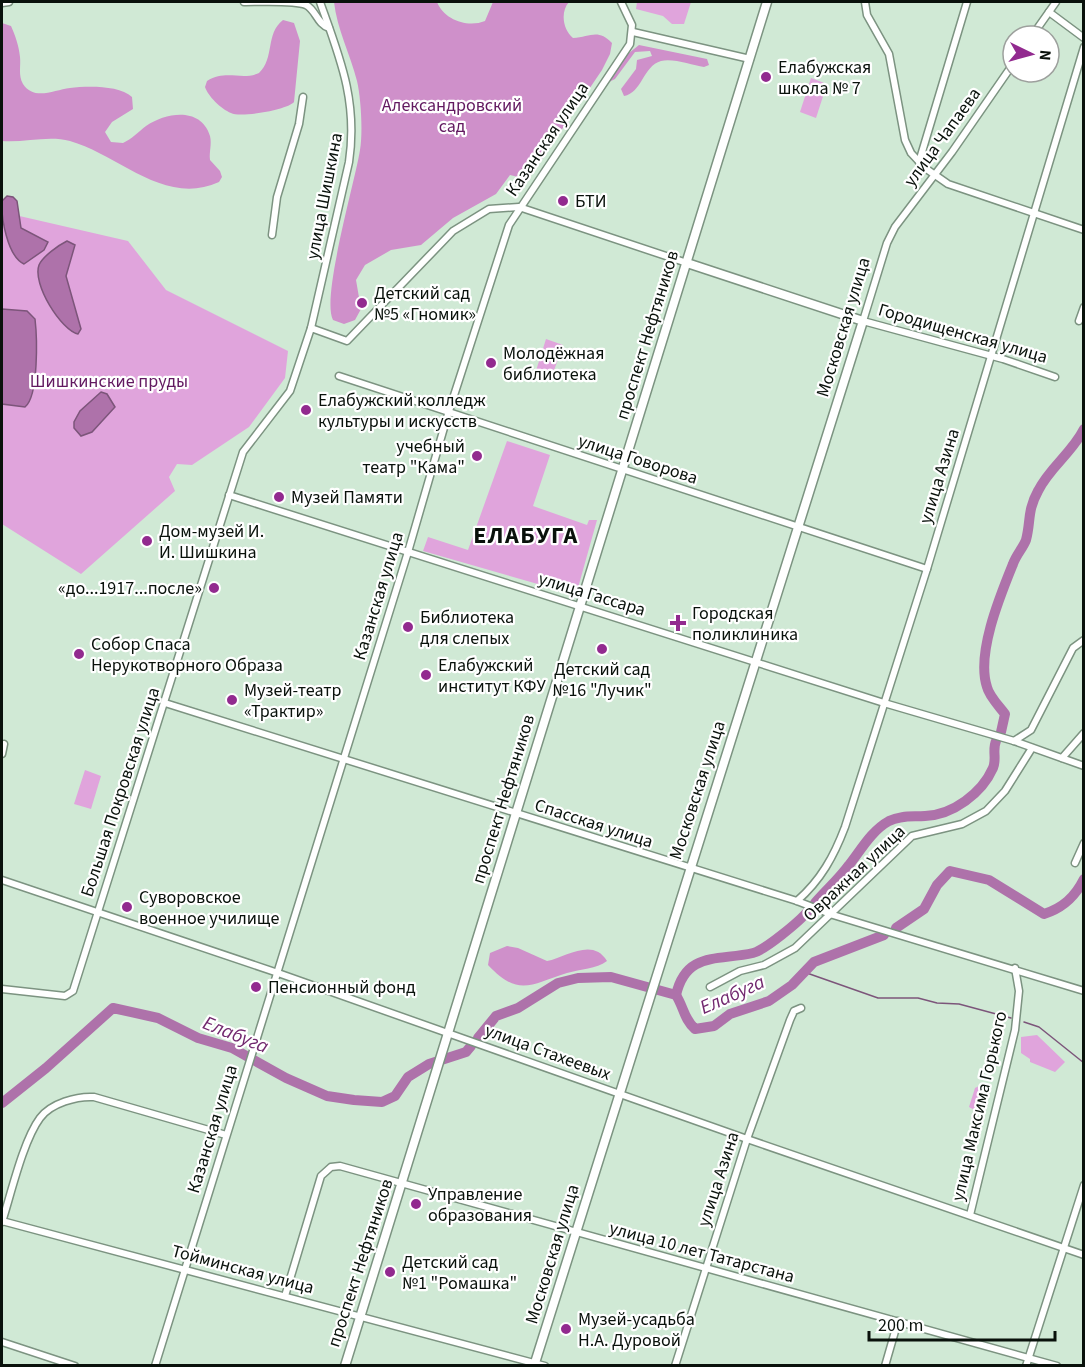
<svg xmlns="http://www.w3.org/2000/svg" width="1085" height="1367" viewBox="0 0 1085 1367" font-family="'Source Sans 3',sans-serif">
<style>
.green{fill:#e0a4dc}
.forest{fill:#cf90ca}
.water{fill:#ae72aa;stroke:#7c557a;stroke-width:1.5}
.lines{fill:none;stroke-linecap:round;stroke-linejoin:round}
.stream{stroke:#7c557a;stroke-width:1.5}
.river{stroke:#ae72aa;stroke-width:10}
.minor-casing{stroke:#7c9381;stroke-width:9}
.major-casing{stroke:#7c9381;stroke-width:11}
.minor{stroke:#fff;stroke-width:6}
.major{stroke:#fff;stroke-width:8}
.poi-dot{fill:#922a8f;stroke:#fff;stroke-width:2}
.labels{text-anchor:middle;stroke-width:4.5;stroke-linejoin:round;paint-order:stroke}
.poi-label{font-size:18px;fill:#09110b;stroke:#fff;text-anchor:start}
.park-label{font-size:18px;fill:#621960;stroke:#fff}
.street-label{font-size:18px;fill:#09110b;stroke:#fff}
.water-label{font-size:20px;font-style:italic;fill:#71286e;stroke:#fff}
.district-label{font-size:24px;font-weight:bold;letter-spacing:1.5px;fill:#09110b;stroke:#fff}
</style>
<rect width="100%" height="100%" fill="#d0e9d5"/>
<g class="green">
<path d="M637 2H691L684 24H672L663 16 636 9Z"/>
<path d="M811 78 827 84 816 118 800 112Z"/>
<path d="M2 212 128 241 166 290 288 351 285 378 249 427 192 465 177 464 169 477 175 491 81 574 2 524Z"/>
<path d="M546 339 563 345 551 379 535 374Z"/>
<path d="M507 441 550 455 533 506 587 525 589 520H597L576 595 423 551 428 537 468 550Z"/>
<path d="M85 770 101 776 91 809 74 804Z"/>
<path d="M1037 1035 1065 1062 1055 1072 1030 1062V1059L1021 1053V1037Z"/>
<path d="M979 1086 989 1090 984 1112 980 1113 969 1107 975 1088Z"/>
</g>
<g class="forest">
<path d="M334 2H437C444 20 468 28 485 21L493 2H569C560 12 563 30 573 38 590 37 598 28 612 43L610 54 602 70 531 175 526 179 510 175 496 194 453 218 421 245 391 250 365 265 356 280 361 309 355 320 344 324 333 320C321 298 355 182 360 150 363 133 361 98 357 81 350 54 337 29 334 2Z"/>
<path d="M283 20 294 23 300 41 294 102C287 110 240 118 231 113 221 109 208 96 205 87L207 81C227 69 241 81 259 73 275 58 265 34 283 20Z"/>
<path d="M2 23 11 26C15 35 19 46 20 57 21 66 18 75 23 84 34 101 54 90 70 88 87 86 119 85 132 97L133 109 112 122 105 132 111 142 123 143C132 139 138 132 146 126 167 112 201 107 210 136 212 144 209 152 210 160L220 171 222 177 219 182C165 207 119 155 70 141 48 135 24 143 2 141Z"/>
<path d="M639 45 707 59 709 65 704 67C692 65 673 58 661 61 643 66 642 93 624 96L621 89 636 69 637 60 652 56 650 51 635 52 615 79 609 82 608 80 624 57Z"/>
<path d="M507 946 518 948 547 961C566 957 593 937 607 961 596 969 581 969 567 973 531 984 519 998 488 965L490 953Z"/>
</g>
<g class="water">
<path d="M7 196 13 197 17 201 21 228 48 242 44 250 24 264C7 256 1 217 2 201Z"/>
<path d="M67 241 75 245 66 276 81 329 78 334C61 330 32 284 39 265 43 256 59 245 67 241Z"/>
<path d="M2 309 27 311 35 319C37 336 39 396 25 407L2 404Z"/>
<path d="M101 392 107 394 115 407 92 432 81 436 74 428V422L80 411Z"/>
</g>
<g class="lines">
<g class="stream">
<path d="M804 972 878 998H918L937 1003 959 1004 1011 1018"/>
<path d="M1024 1022 1039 1027 1084 1063"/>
</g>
<g class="river">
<path d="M1001 732 1005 714C999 706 989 696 987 687 976 654 1000 596 1013 564 1016 555 1023 548 1026 540 1031 521 1027 511 1038 491 1050 467 1072 453 1084 429"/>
<path d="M815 903C826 890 839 879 849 865 861 850 871 831 889 821 901 815 913 817 925 816 953 815 982 793 993 768 997 759 992 750 996 741"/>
<path d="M896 928 924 909 937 885 950 871 989 880 1044 914C1063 908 1075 897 1084 879"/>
<path d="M676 995C686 951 718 961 753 953 765 950 800 921 808 911"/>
<path d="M478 1038 496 1016 518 1008 558 983 578 978 611 977 676 995C684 1008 684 1019 695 1029L714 1026 730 1014 769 1001 792 985 814 962 884 935"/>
<path d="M2 1103 46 1068 113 1008 158 1018 198 1038 232 1048 286 1078 327 1096 354 1100 382 1102 395 1096 408 1077 429 1064 466 1052 471 1046"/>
</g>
<defs>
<g id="minor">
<path d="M244 2C258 2 294 0 306 5 316 10 317 24 329 28"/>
<path d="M865 2 867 15 889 54 905 140 911 153 925 168 948 184 1084 230"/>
<path d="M2 3 9 2"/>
<path d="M1049 12 1084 38"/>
<path d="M633 32 750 59"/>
<path d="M1032 36 1056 2"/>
<path d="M1013 64 952 152 895 227 887 243 863 321 1003 359 1055 377"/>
<path d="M919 162 967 2"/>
<path d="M272 235 277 197 299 124 303 97"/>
<path d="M1079 321 1084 307"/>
<path d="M311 328 349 162C358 101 340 58 320 2"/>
<path d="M339 376 927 569"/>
<path d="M229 495 884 703 1014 741 1084 766"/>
<path d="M165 703 797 901 833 915 1084 991"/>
<path d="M1014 741 1031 730 1073 648 1084 640"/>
<path d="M2 754 4 744"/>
<path d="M1062 758 1084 733"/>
<path d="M1075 863 1084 843"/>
<path d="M2 880 278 973 747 1139 1084 1255"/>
<path d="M797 901C821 880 834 856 845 827L927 569 1084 47"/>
<path d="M710 987 740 971 764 965 795 948 912 836 962 824 986 811 1005 791 1032 748"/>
<path d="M2 989 65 996 73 991 243 452 290 391 311 328 347 341 453 231 489 209 519 207 687 263"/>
<path d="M970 1215 1015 1030 1019 991 1015 968"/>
<path d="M2 1221 545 1366"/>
<path d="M2 1222C11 1194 23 1141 40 1118 51 1103 77 1096 94 1097L226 1135"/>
<path d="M285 1296 321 1176 331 1167 340 1166 1057 1366"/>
<path d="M2 1342 75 1366"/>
<path d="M155 1366 408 552 448 414 509 225 630 44 632 25 621 2"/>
<path d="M675 1366 747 1139 790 1020 794 1011 801 1008"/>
<path d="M885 1366 898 1321"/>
<path d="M1026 1366 1084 1185"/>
</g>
<g id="major">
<path d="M345 1366 767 2"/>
<path d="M534 1366 863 321 687 263"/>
</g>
</defs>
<use href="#minor" class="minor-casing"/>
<use href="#major" class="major-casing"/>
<use href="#minor" class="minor"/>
<use href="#major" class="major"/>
</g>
<g class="poi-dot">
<circle cx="766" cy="77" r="6"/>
<circle cx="563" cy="201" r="6"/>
<circle cx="362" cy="303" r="6"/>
<circle cx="491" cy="363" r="6"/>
<circle cx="306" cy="410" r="6"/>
<circle cx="477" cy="456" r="6"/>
<circle cx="279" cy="497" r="6"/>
<circle cx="147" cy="541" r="6"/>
<circle cx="214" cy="588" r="6"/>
<path d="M675 614h6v6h6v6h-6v6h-6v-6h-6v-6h6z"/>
<circle cx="408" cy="627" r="6"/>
<circle cx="602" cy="649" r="6"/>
<circle cx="79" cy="654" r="6"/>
<circle cx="426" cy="675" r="6"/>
<circle cx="232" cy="700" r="6"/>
<circle cx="127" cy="907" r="6"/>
<circle cx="256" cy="987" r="6"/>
<circle cx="416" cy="1204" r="6"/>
<circle cx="390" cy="1272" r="6"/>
<circle cx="566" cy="1329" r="6"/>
</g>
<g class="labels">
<g class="poi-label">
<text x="778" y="73">Елабужская<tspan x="778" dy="21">школа № 7</tspan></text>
<text x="575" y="207">БТИ</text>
<text x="374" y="299">Детский сад<tspan x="374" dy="21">№5 «Гномик»</tspan></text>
<text x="503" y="359">Молодёжная<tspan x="503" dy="21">библиотека</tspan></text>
<text x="318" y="406">Елабужский колледж<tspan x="318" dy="21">культуры и искусств</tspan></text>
<text x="465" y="452" text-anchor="end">учебный<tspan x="465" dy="21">театр "Кама"</tspan></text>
<text x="291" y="503">Музей Памяти</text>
<text x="159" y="537">Дом-музей И.<tspan x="159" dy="21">И. Шишкина</tspan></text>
<text x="202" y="594" text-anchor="end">«до...1917...после»</text>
<text x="692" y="619">Городская<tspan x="692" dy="21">поликлиника</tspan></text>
<text x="420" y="623">Библиотека<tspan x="420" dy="21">для слепых</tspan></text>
<text x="91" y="650">Собор Спаса<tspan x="91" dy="21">Нерукотворного Образа</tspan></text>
<text x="438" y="671">Елабужский<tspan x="438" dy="21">институт КФУ</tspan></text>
<text x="602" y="675" text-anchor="middle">Детский сад<tspan x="602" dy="21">№16 "Лучик"</tspan></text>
<text x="244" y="696">Музей-театр<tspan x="244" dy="21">«Трактир»</tspan></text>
<text x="139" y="903">Суворовское<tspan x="139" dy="21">военное училище</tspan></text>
<text x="268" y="993">Пенсионный фонд</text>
<text x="428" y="1200">Управление<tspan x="428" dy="21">образования</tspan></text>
<text x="402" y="1268">Детский сад<tspan x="402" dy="21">№1 "Ромашка"</tspan></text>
<text x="578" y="1325">Музей-усадьба<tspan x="578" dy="21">Н.А. Дуровой</tspan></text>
</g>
<g class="park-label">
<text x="452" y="111">Александровский<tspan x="452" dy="21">сад</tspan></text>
<text x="109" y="387">Шишкинские пруды</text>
</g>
<g class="street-label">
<text transform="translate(942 137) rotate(-54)" y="6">улица Чапаева</text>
<text transform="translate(547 139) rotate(-56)" y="6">Казанская улица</text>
<text transform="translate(324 196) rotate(-79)" y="6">улица Шишкина</text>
<text transform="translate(843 327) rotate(-73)" y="6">Московская улица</text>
<text transform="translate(963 333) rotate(16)" y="6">Городищенская улица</text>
<text transform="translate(647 335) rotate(-73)" y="6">проспект Нефтяников</text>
<text transform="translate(638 459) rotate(18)" y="6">улица Говорова</text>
<text transform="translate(939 476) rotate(-73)" y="6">улица Азина</text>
<text transform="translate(592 594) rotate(17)" y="6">улица Гассара</text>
<text transform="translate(378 596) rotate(-73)" y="6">Казанская улица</text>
<text transform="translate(697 790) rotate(-72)" y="6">Московская улица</text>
<text transform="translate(120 792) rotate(-72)" y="6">Большая Покровская улица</text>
<text transform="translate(503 799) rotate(-73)" y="6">проспект Нефтяников</text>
<text transform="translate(594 823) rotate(18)" y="6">Спасская улица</text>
<text transform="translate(854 873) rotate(-43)" y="6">Овражная улица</text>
<text transform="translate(548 1052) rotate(20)" y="6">улица Стахеевых</text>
<text transform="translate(979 1106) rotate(-77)" y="6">улица Максима Горького</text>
<text transform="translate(212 1129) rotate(-73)" y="6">Казанская улица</text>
<text transform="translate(718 1179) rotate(-72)" y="6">улица Азина</text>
<text transform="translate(702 1252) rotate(15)" y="6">улица 10 лет Татарстана</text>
<text transform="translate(552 1254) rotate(-73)" y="6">Московская улица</text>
<text transform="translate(360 1263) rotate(-72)" y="6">проспект Нефтяников</text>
<text transform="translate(243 1269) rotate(15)" y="6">Тойминская улица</text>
</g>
<g class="water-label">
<text transform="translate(732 994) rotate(-24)" y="7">Елабуга</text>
<text transform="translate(236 1034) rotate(22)" y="7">Елабуга</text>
</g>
<g class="district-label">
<text x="526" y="543">ЕЛАБУГА</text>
</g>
</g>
<rect width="1085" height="1367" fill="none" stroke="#09110b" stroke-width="6"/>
<g transform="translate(1031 54) rotate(95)"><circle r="28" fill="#ffffff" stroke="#9da09d" stroke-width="1.5"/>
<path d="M0-4.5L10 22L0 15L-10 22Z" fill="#922a8f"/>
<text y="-9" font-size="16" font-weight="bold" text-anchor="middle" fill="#09110b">N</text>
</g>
<path d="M869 1331v9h186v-9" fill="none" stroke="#09110b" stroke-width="3"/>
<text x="878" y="1331" font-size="18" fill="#09110b" stroke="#ffffff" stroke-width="4.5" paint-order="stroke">200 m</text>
</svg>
